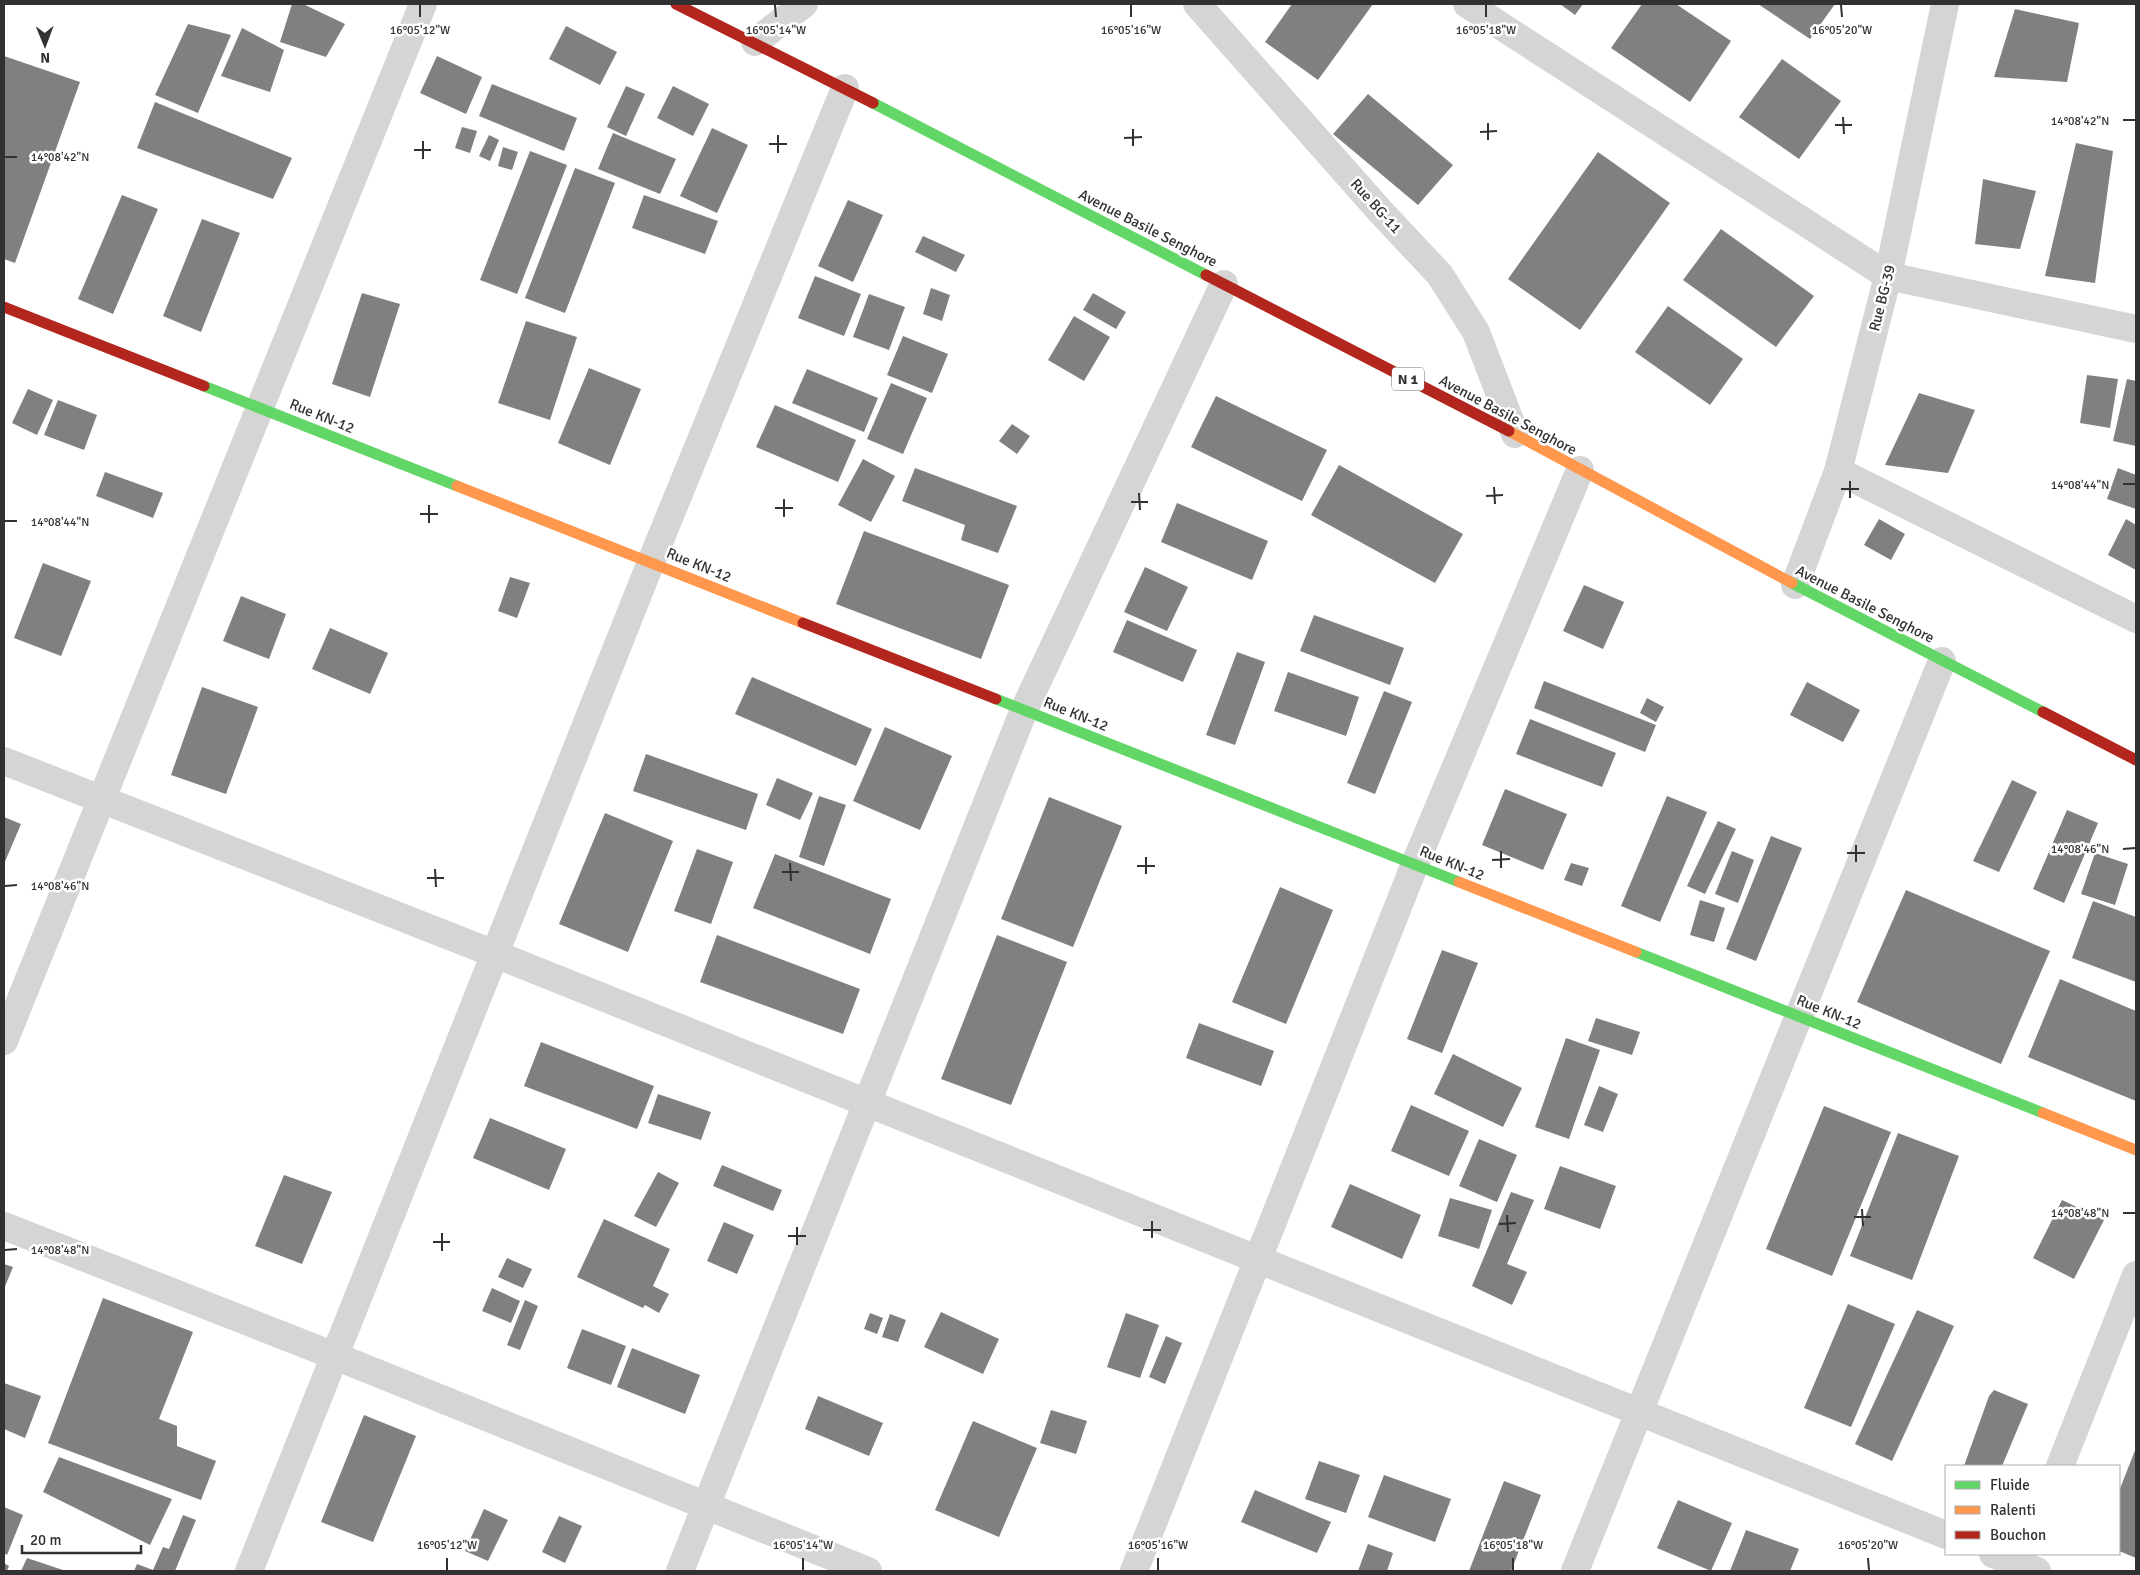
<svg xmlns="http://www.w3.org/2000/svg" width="2140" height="1575" viewBox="0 0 2140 1575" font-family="Signika,sans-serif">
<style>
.building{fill:#808080}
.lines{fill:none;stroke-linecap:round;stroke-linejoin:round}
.street{stroke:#d5d5d5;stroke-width:28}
.fast{stroke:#63d668;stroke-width:11}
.slow{stroke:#ff974d;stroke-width:11}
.jam{stroke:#b3261e;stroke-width:11}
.ticks{fill:none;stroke:#313131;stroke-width:2}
.labels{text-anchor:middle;stroke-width:5;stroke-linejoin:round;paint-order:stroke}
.shield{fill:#fff;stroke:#6f6f6f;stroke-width:1}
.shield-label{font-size:14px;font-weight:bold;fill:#313131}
.street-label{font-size:15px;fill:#313131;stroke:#fff}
.ticks-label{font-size:12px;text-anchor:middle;fill:#313131;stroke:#fff;stroke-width:5;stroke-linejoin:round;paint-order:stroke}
</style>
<rect width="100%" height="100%" fill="#fff"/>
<g class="building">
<path d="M292 4H303L345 24 326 57 280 42Z"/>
<path d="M1292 4H1373L1318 80 1265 42Z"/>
<path d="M1560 4H1583L1575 15Z"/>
<path d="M1642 4H1676L1731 41 1690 102 1611 48Z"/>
<path d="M1758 4H1835L1810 39Z"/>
<path d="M2015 9 2079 23 2067 82 1994 77Z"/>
<path d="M188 24 231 35 198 113 155 95Z"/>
<path d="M566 26 617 52 600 85 549 59Z"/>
<path d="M242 28 284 50 270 92 221 76Z"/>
<path d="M4 56 80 82 15 263 4 259Z"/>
<path d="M437 56 482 77 466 114 420 93Z"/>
<path d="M1782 59 1841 101 1799 159 1739 117Z"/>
<path d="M492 84 577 118 564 151 479 116Z"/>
<path d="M626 86 645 94 626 136 607 127Z"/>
<path d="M673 86 709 104 693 136 657 118Z"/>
<path d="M1368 94 1453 165 1418 205 1333 134Z"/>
<path d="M155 102 292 158 273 199 137 148Z"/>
<path d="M462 127 477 131 470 153 455 148Z"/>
<path d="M712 128 748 145 717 213 680 196Z"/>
<path d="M613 133 676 159 660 194 598 169Z"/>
<path d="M489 135 499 140 490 161 479 156Z"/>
<path d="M2076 143 2113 151 2095 283 2045 276Z"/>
<path d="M503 147 518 152 512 170 498 166Z"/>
<path d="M530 151 567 165 517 294 480 280Z"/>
<path d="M1598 152 1670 203 1580 330 1508 279Z"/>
<path d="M575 168 615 183 565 313 525 298Z"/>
<path d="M1983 179 2036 191 2020 249 1975 244Z"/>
<path d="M122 195 158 209 113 314 78 299Z"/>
<path d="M644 195 718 221 705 254 632 228Z"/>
<path d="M848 200 883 215 853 282 818 266Z"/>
<path d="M202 219 240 233 201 332 163 316Z"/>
<path d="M1721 229 1814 296 1776 347 1683 280Z"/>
<path d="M923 236 965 255 956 272 915 252Z"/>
<path d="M815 276 861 294 844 336 798 318Z"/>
<path d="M931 288 950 295 942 321 923 314Z"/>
<path d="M362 293 400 304 370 397 332 384Z"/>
<path d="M1093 293 1126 312 1116 329 1083 310Z"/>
<path d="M869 294 905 307 889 350 853 337Z"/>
<path d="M1668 306 1743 359 1710 405 1635 352Z"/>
<path d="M1074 316 1110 337 1084 381 1048 360Z"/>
<path d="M526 321 577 337 550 420 498 403Z"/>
<path d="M903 336 948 354 932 393 887 375Z"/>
<path d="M589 368 641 389 610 465 558 443Z"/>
<path d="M807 369 878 398 864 432 792 403Z"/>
<path d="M2087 375 2118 379 2110 428 2080 423Z"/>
<path d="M2127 379 2136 381V446L2113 441Z"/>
<path d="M891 383 927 398 903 454 867 439Z"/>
<path d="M28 389 53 400 37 435 12 423Z"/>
<path d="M1919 393 1975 410 1948 473 1885 465Z"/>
<path d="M1216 396 1327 450 1302 501 1191 447Z"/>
<path d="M58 400 97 415 84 450 44 435Z"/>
<path d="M775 405 856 440 838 482 756 447Z"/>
<path d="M1012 424 1030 436 1017 454 999 441Z"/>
<path d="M863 459 895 476 871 522 838 505Z"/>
<path d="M1339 465 1463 534 1435 583 1311 515Z"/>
<path d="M915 468 1017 506 998 553 961 540 965 525 902 501Z"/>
<path d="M2118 468 2136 475V509L2107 499Z"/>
<path d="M105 472 163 493 153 518 96 496Z"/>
<path d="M1177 503 1268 541 1252 580 1161 542Z"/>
<path d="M1879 519 1905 534 1891 560 1864 545Z"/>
<path d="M2126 519 2136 525V570L2108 555Z"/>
<path d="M864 531 1009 585 981 659 836 604Z"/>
<path d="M43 563 91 581 61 656 14 638Z"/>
<path d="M1145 567 1188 587 1167 631 1124 612Z"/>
<path d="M510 577 530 583 517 618 498 611Z"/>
<path d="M1584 585 1624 602 1603 649 1563 631Z"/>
<path d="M241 596 286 614 269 659 223 641Z"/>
<path d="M1314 615 1404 648 1390 685 1300 651Z"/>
<path d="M1127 620 1197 650 1183 682 1113 652Z"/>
<path d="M330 628 388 653 370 694 312 669Z"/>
<path d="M1237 652 1265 662 1235 745 1206 735Z"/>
<path d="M1288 672 1359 697 1346 736 1274 711Z"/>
<path d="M752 677 872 729 856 766 735 714Z"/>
<path d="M1544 681 1656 725 1645 752 1534 708Z"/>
<path d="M1807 682 1860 710 1843 742 1790 715Z"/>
<path d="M202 687 258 707 226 794 171 775Z"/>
<path d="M1384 691 1412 702 1375 794 1347 783Z"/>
<path d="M1647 698 1664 707 1656 722 1640 713Z"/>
<path d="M1530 719 1616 753 1602 787 1516 754Z"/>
<path d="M885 727 952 756 920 830 853 801Z"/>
<path d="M646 754 758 794 746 830 633 791Z"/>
<path d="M777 778 813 793 800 820 766 805Z"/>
<path d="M2012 780 2037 792 1999 872 1973 861Z"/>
<path d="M1505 789 1567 814 1543 870 1482 845Z"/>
<path d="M819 796 846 805 824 866 799 857Z"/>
<path d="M1667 796 1707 812 1660 922 1621 906Z"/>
<path d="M1049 797 1122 826 1073 947 1001 919Z"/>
<path d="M2067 810 2098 823 2064 903 2033 889Z"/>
<path d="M605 813 673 841 628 952 559 924Z"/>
<path d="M4 817 21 824 4 864Z"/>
<path d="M1718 821 1736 829 1705 894 1687 886Z"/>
<path d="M1771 836 1802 848 1756 961 1726 949Z"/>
<path d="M697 849 733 862 711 924 674 911Z"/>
<path d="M1732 851 1754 860 1738 903 1715 894Z"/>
<path d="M2095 853 2128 864 2115 905 2081 894Z"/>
<path d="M775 854 891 899 870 954 753 908Z"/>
<path d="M1571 863 1589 868 1582 886 1564 880Z"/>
<path d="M1280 887 1333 910 1286 1024 1232 1002Z"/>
<path d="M1906 890 2050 951 2001 1064 1857 1002Z"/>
<path d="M1700 900 1725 908 1714 942 1690 935Z"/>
<path d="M2093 901 2136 917V982L2072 958Z"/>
<path d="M717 935 860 989 843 1034 700 982Z"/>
<path d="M997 935 1067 962 1011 1105 941 1079Z"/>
<path d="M1442 950 1478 963 1442 1053 1407 1039Z"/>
<path d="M2060 979 2136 1011V1101L2028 1057Z"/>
<path d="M1596 1018 1640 1032 1632 1055 1588 1041Z"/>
<path d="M1199 1023 1274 1051 1261 1086 1186 1058Z"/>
<path d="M1566 1038 1600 1050 1569 1139 1535 1127Z"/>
<path d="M541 1042 654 1086 637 1129 524 1086Z"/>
<path d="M1453 1054 1522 1088 1503 1127 1434 1094Z"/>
<path d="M1599 1086 1618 1094 1603 1132 1584 1125Z"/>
<path d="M658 1094 711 1112 701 1140 648 1123Z"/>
<path d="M1411 1105 1469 1131 1449 1176 1391 1151Z"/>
<path d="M1824 1106 1891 1132 1832 1276 1766 1249Z"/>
<path d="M490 1118 566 1149 549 1190 473 1158Z"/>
<path d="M1898 1133 1959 1156 1912 1280 1850 1256Z"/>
<path d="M1479 1139 1517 1155 1497 1202 1459 1186Z"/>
<path d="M722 1165 782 1190 773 1211 713 1186Z"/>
<path d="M1560 1166 1616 1186 1600 1229 1544 1209Z"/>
<path d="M658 1172 679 1183 656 1227 634 1216Z"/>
<path d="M284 1175 332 1192 302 1264 255 1246Z"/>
<path d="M1350 1184 1421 1215 1402 1259 1331 1227Z"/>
<path d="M1511 1192 1534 1200 1507 1264 1527 1272 1512 1305 1472 1286Z"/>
<path d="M1450 1198 1492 1210 1479 1249 1438 1236Z"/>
<path d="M2062 1200 2104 1220 2074 1279 2033 1258Z"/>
<path d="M604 1219 670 1249 653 1286 669 1294 659 1313 645 1305 643 1308 577 1277Z"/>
<path d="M724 1222 754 1235 737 1274 707 1261Z"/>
<path d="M507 1258 532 1269 523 1288 498 1277Z"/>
<path d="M4 1264 13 1267 4 1289Z"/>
<path d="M492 1288 520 1301 511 1323 482 1311Z"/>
<path d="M103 1298 193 1332 159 1419 177 1426V1446L216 1461 201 1500 48 1443Z"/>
<path d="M525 1300 538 1306 520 1350 507 1345Z"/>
<path d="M1848 1304 1895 1324 1851 1427 1804 1408Z"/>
<path d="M1917 1310 1954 1326 1892 1461 1855 1444Z"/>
<path d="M941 1312 999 1339 983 1374 924 1347Z"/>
<path d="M870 1313 883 1318 877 1334 864 1329Z"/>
<path d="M1126 1313 1159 1325 1140 1378 1107 1367Z"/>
<path d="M890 1314 906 1320 898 1342 882 1337Z"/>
<path d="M582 1329 626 1346 611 1385 567 1368Z"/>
<path d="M1166 1336 1182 1343 1165 1384 1149 1377Z"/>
<path d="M632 1348 700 1375 685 1414 617 1387Z"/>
<path d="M4 1383 41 1396 25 1438 4 1429Z"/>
<path d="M1994 1390 2028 1404 2002 1466H1964L1989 1396Z"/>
<path d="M818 1396 883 1423 869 1456 805 1429Z"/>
<path d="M1051 1410 1087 1421 1076 1454 1040 1443Z"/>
<path d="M364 1415 416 1436 373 1542 321 1522Z"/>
<path d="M973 1421 1037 1448 999 1537 935 1510Z"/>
<path d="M2136 1448V1558L2119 1551V1491Z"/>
<path d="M59 1457 172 1499 150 1545 43 1492Z"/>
<path d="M1319 1461 1360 1475 1346 1513 1305 1499Z"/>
<path d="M1384 1475 1451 1499 1435 1542 1368 1517Z"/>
<path d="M1504 1481 1541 1495 1511 1571H1469Z"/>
<path d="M1255 1490 1331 1522 1317 1553 1241 1522Z"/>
<path d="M1678 1500 1732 1523 1711 1571 1657 1548Z"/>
<path d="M4 1507 23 1515 7 1555 4 1553Z"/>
<path d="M484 1509 508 1520 488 1561 465 1551Z"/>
<path d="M183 1515 196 1520 175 1571H134L137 1564 153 1570 163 1547 169 1549Z"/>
<path d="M559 1516 582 1526 565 1563 542 1552Z"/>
<path d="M1746 1530 1799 1549 1790 1571H1730Z"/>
<path d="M1368 1544 1393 1553 1387 1571H1358Z"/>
<path d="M27 1558 66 1571H21Z"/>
<path d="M4 1563 9 1566 7 1571H4Z"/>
</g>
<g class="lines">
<g class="street">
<path d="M1197 4 1380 211 1440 275 1476 332 1515 434"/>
<path d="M1467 4 1888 276 2136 329"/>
<path d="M755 42 804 4"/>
<path d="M1838 471 2136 619"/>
<path d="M1795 585 1838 471 1888 276 1945 4"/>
<path d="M4 761 495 954 1946 1535"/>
<path d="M4 1041 423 4"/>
<path d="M4 1226 335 1356 868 1571"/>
<path d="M2060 1466 2136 1275"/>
<path d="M1993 1554 2037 1571"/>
<path d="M249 1571 651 562 845 88"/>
<path d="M680 1571 1024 710 1224 284"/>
<path d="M1134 1571 1415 864 1580 470"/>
<path d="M1575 1571 1942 661"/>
</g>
<g class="fast">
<path d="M873 103 1206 275"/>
<path d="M204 386 457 486"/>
<path d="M1792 583 2043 712"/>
<path d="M996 699 1459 882"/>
<path d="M1636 952 2043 1113"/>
</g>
<g class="slow">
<path d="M1509 431 1792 583"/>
<path d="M457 486 803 623"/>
<path d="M1459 882 1636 952"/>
<path d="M2043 1113 2136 1150"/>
</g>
<g class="jam">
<path d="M676 4 873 103"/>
<path d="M1206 275 1509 431"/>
<path d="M4 307 204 386"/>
<path d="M803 623 996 699"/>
<path d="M2043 712 2136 760"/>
</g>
</g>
<path class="ticks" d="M420 5V17M775 5 776 17M1131 5V17M1486 5V17M1841 5 1842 17M1843 117 1844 134M2123 120H2135M1488 123V140M1835 125H1852M1133 129V146M1480 132 1497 131M778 135V153M1124 138 1142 137M423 141V159M769 144H787M414 150H431M5 157H17M1850 481V498M2123 484H2135M1494 487 1495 504M1841 489H1859M1139 493 1140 510M1486 496 1503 495M784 499V517M1131 502H1148M429 505V523M775 508H793M420 514H438M5 521H17M1856 845V862M2123 849 2135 848M1501 851V868M1847 853H1865M1146 857V874M1492 860 1510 859M790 863 791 881M1137 866H1155M435 869 436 887M782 872H799M427 878H444M5 886 17 885M1862 1209 1863 1226M2123 1213H2135M1507 1215 1508 1232M1854 1217H1871M1152 1221V1238M1499 1224 1516 1223M797 1227V1245M1143 1230H1161M442 1233V1251M788 1236H806M433 1242H450M5 1250 17 1249M447 1558V1570M803 1558V1570M1158 1558V1570M1513 1558V1570M1868 1558 1869 1570"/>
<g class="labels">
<rect class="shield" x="1392" y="367.5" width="32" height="23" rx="4"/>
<g class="shield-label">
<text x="1408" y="384">N 1</text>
</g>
<g class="street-label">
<text transform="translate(1376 206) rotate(48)" y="5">Rue BG-11</text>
<text transform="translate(1148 228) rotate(27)" y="5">Avenue Basile Senghore</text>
<text transform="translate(1882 298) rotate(-76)" y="5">Rue BG-39</text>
<text transform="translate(1508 415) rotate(28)" y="5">Avenue Basile Senghore</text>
<text transform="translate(322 416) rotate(22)" y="5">Rue KN-12</text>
<text transform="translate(699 565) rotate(22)" y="5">Rue KN-12</text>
<text transform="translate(1865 604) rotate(27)" y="5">Avenue Basile Senghore</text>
<text transform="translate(1076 714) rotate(22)" y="5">Rue KN-12</text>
<text transform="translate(1452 863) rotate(22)" y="5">Rue KN-12</text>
<text transform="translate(1829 1012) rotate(22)" y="5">Rue KN-12</text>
</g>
</g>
<g class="ticks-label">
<text x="420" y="34">16°05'12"W</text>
<text x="776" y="34">16°05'14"W</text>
<text x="1131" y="34">16°05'16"W</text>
<text x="1486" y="34">16°05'18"W</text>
<text x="1842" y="34">16°05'20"W</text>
<text x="2080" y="125">14°08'42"N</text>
<text x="60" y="161">14°08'42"N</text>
<text x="2080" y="489">14°08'44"N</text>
<text x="60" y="526">14°08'44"N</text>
<text x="2080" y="853">14°08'46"N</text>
<text x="60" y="890">14°08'46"N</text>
<text x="2080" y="1217">14°08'48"N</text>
<text x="60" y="1254">14°08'48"N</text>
<text x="447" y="1549">16°05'12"W</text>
<text x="803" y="1549">16°05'14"W</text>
<text x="1158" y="1549">16°05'16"W</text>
<text x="1513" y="1549">16°05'18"W</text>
<text x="1868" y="1549">16°05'20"W</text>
</g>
<rect width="2140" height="1575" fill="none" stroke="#313131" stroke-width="10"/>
<rect x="1945" y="1465" width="175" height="90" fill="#ffffff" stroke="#adadad"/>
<rect x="1955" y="1481" width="25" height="8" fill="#63d668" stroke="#adadad"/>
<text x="1990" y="1490" font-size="15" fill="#313131">Fluide</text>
<rect x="1955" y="1506" width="25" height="8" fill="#ff974d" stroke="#adadad"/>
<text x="1990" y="1515" font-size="15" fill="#313131">Ralenti</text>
<rect x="1955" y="1531" width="25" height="8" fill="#b3261e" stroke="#adadad"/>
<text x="1990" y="1540" font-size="15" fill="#313131">Bouchon</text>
<g transform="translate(45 45) rotate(179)" stroke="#ffffff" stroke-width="4" paint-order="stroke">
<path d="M0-4L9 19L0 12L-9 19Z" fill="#313131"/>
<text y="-8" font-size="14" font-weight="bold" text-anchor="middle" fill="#313131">N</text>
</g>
<path d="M22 1545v8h119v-8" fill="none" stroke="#313131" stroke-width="2.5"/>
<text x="30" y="1545" font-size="15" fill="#313131" stroke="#ffffff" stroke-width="4" paint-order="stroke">20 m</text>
</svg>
